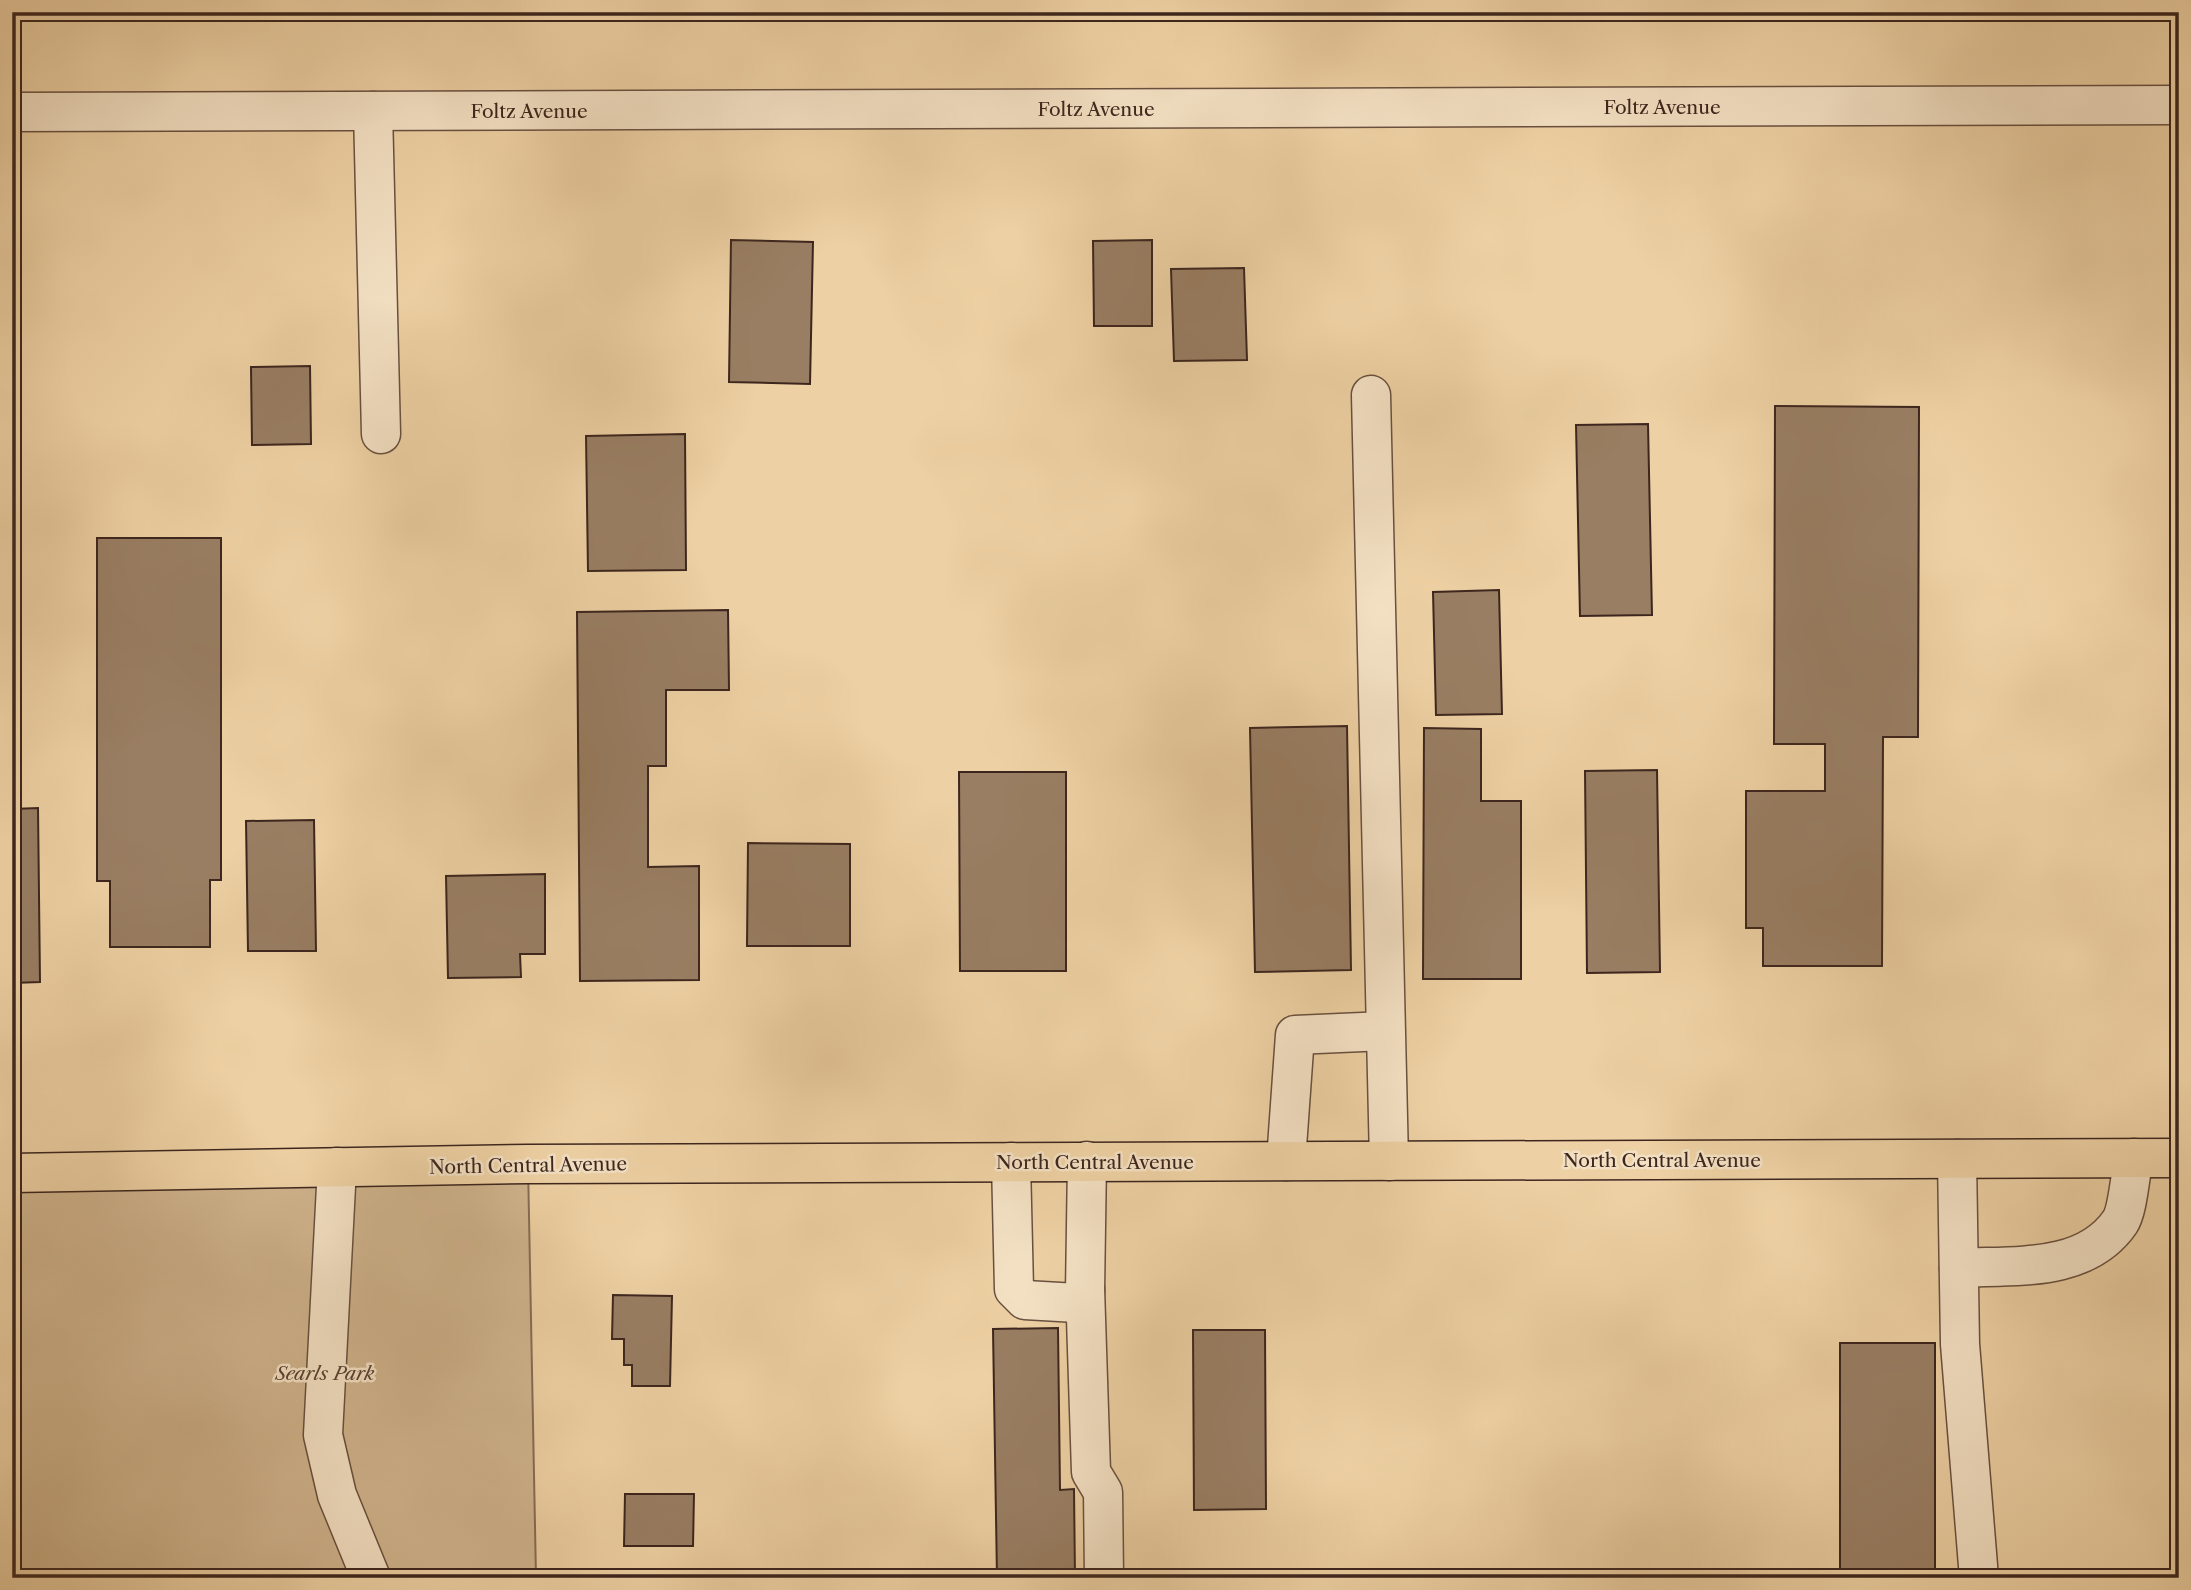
<svg xmlns="http://www.w3.org/2000/svg" width="2191" height="1590" viewBox="0 0 2191 1590" font-family="'Libre Caslon Text',serif">
<style>
.green{fill:#cfb38c;stroke:#866c55;stroke-width:2}
.building{fill:#997e63;stroke:#3d261e;stroke-width:2}
.lines{fill:none;stroke-linecap:round;stroke-linejoin:round}
.minor-casing{stroke:#69503f;stroke-width:41}
.major-casing{stroke:#3d261e;stroke-width:41}
.minor{stroke:#f3e0c3;stroke-width:38}
.major{stroke:#edd0a3;stroke-width:38}
.labels{text-anchor:middle;stroke-width:5;stroke-linejoin:round;paint-order:stroke}
.street-label{font-size:19px;fill:#3d261e;stroke:#f3e0c3}
.park-label{font-size:19px;font-style:italic;fill:#5a4234;stroke:#f3e0c3}
</style>
<rect width="100%" height="100%" fill="#edd0a3"/>
<filter id="stains"><feTurbulence type="fractalNoise" baseFrequency=".00286" numOctaves="4"/><feColorMatrix values="0 0 0 0 .2 0 0 0 0 .09 0 0 0 0 .02 0 0 0 .5 -.17"/></filter>
<radialGradient id="worn" r=".72"><stop offset=".6" stop-color="#630" stop-opacity="0"/><stop offset="1" stop-color="#630" stop-opacity=".3"/></radialGradient>
<path class="green" d="M528 1164 536 1578H12V1173Z"/>
<g class="building">
<path d="M731 240 813 242 810 384 729 382Z"/>
<path d="M1152 240V326H1094L1093 241Z"/>
<path d="M1244 268 1247 360 1174 361 1171 269Z"/>
<path d="M310 366 311 444 252 445 251 367Z"/>
<path d="M1775 406 1919 407 1918 737H1883L1882 966H1763V928H1746V791H1825V744H1774Z"/>
<path d="M1648 424 1652 615 1580 616 1576 425Z"/>
<path d="M685 434 686 570 588 571 586 436Z"/>
<path d="M97 538H221V880H210V947H110V881H97Z"/>
<path d="M1499 590 1502 714 1436 715 1433 592Z"/>
<path d="M728 610 729 690H666V766H648V867L699 866V980L580 981 577 612Z"/>
<path d="M1347 726 1351 970 1255 972 1250 728Z"/>
<path d="M1424 728 1481 729V801H1521V979H1423Z"/>
<path d="M1657 770 1660 972 1587 973 1585 771Z"/>
<path d="M959 772H1066V971H960Z"/>
<path d="M38 808 40 982 12 983V809Z"/>
<path d="M314 820 316 951H248L246 821Z"/>
<path d="M748 843 850 844V946H747Z"/>
<path d="M545 874V954H520L521 977 448 978 446 876Z"/>
<path d="M613 1295 672 1296 670 1386H632V1365H624V1339H612Z"/>
<path d="M1058 1328 1060 1490 1074 1489 1075 1578H997L993 1329Z"/>
<path d="M1193 1330H1265L1266 1509 1194 1510Z"/>
<rect x="1840" y="1343" width="95" height="235"/>
<path d="M625 1494H694L693 1546H624Z"/>
</g>
<g class="lines">
<defs>
<g id="minor">
<path d="M373 111 381 434"/>
<path d="M12 112 2179 105"/>
<path d="M1371 395 1389 1161"/>
<path d="M1957 1159 1960 1344 1979 1578"/>
<path d="M1286 1161 1295 1035 1385 1031"/>
<path d="M1011 1162 1014 1289 1025 1300 1077 1303 1085 1292 1087 1161"/>
<path d="M337 1167 323 1435 337 1495 371 1578"/>
<path d="M1959 1268C2014 1265 2085 1273 2120 1222 2128 1210 2130 1174 2134 1158"/>
<path d="M1085 1288 1091 1472 1103 1492 1104 1578"/>
</g>
<path id="major" d="M12 1173 528 1164 2179 1158"/>
</defs>
<use href="#minor" class="minor-casing"/>
<use href="#major" class="major-casing"/>
<use href="#minor" class="minor"/>
<use href="#major" class="major"/>
</g>
<g class="labels">
<g class="street-label">
<text x="1662" y="114">Foltz Avenue</text>
<text x="1096" y="116">Foltz Avenue</text>
<text x="529" y="118">Foltz Avenue</text>
<text x="1662" y="1167">North Central Avenue</text>
<text x="1095" y="1169">North Central Avenue</text>
<text transform="translate(528 1165) rotate(-1)" y="7">North Central Avenue</text>
</g>
<g class="park-label">
<text x="325" y="1380">Searls Park</text>
</g>
</g>
<rect width="2191" height="1590" fill="none" stroke="#edd0a3" stroke-width="42"/>
<rect x="14" y="14" width="2163" height="1562" fill="none" stroke="#3d261e" stroke-width="3.5"/>
<rect x="21" y="21" width="2149" height="1548" fill="none" stroke="#3d261e" stroke-width="2"/>
<rect width="100%" height="100%" filter="url(#stains)"/>
<rect width="100%" height="100%" fill="url(#worn)"/>
</svg>
